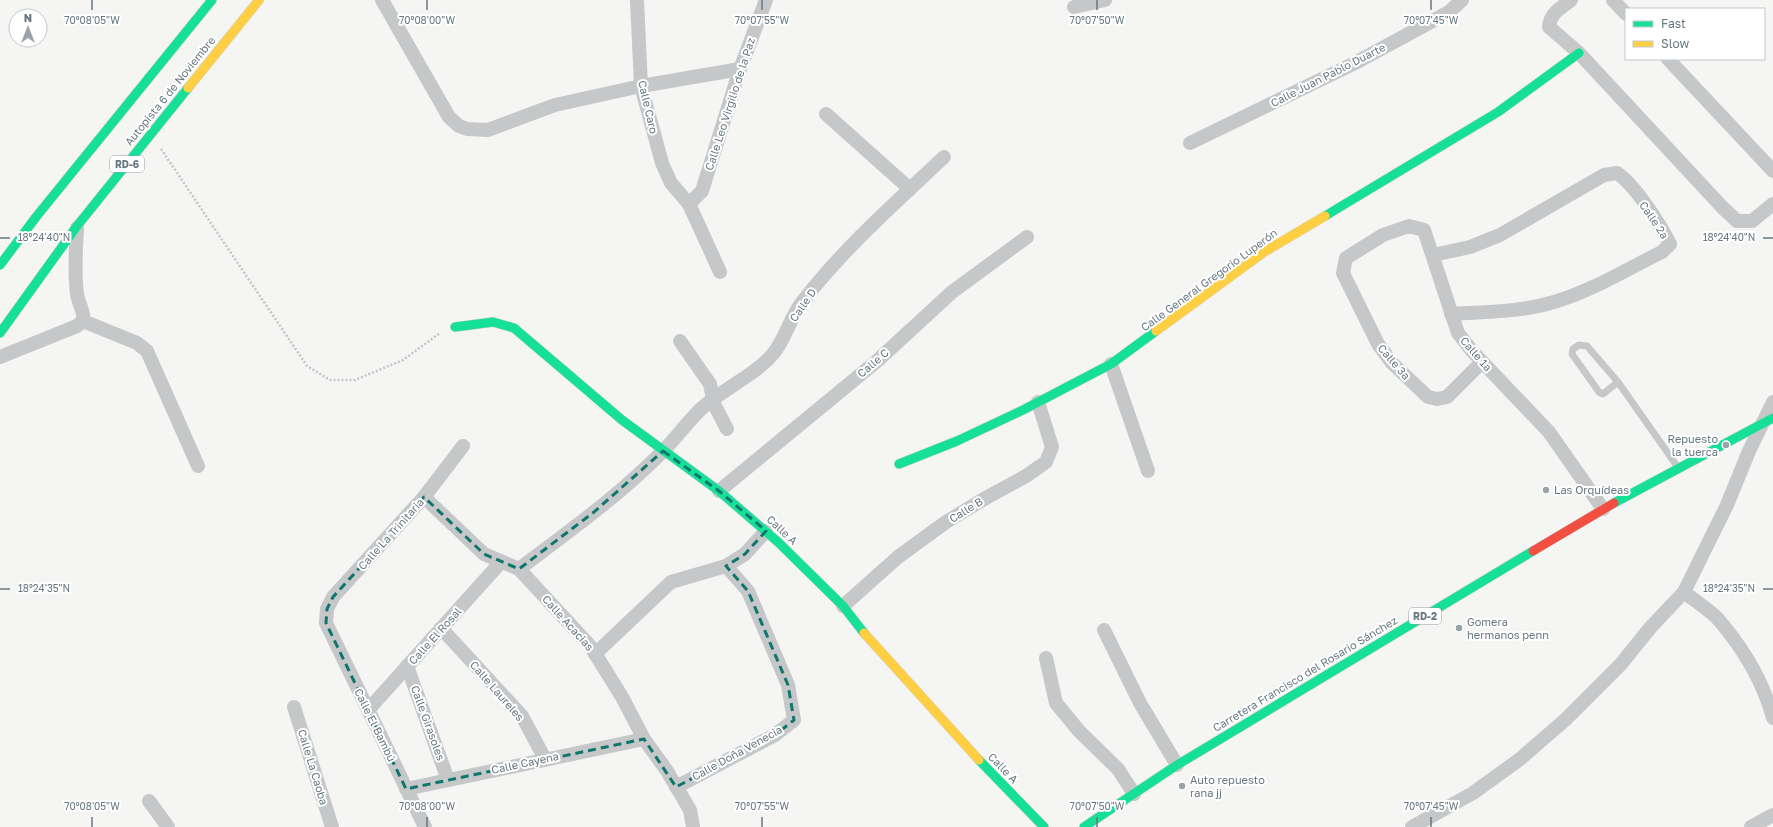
<svg xmlns="http://www.w3.org/2000/svg" width="1773" height="827" viewBox="0 0 1773 827" font-family="'Golos Text',sans-serif">
<style>
.lines{fill:none;stroke-linecap:round;stroke-linejoin:round}
.fast-casing{stroke:#d0d1d1;stroke-width:10}
.slow-casing{stroke:#d0d1d1;stroke-width:10}
.jam-casing{stroke:#d0d1d1;stroke-width:10}
.path{stroke:#c4c5c6;stroke-width:2.5;stroke-dasharray:2 2;stroke-linecap:butt}
.lane{stroke:#c6c7c8;stroke-width:7}
.street{stroke:#c6c7c8;stroke-width:14}
.fast{stroke:#16e098;stroke-width:9}
.slow{stroke:#ffcf43;stroke-width:9}
.jam{stroke:#f24e42;stroke-width:9}
.marked{fill:none;stroke:#0f766e;stroke-width:3;stroke-dasharray:8 5;stroke-linejoin:round}
.ticks{fill:none;stroke:#687781;stroke-width:1.5}
.poi-dot{fill:#99a3a9;stroke:#fff;stroke-width:1.5}
.labels{text-anchor:middle;stroke-width:4;stroke-linejoin:round;paint-order:stroke}
.shield{fill:#fff;stroke:#95a0a7;stroke-width:1}
.shield-label{font-size:10px;font-weight:bold;fill:#687781}
.street-label{font-size:11px;fill:#687781;stroke:#fff}
.poi-label{font-size:11px;fill:#687781;stroke:#fff;text-anchor:start}
.ticks-label{font-size:10px;text-anchor:middle;fill:#687781;stroke:#fff;stroke-width:4;stroke-linejoin:round;paint-order:stroke}
</style>
<rect width="100%" height="100%" fill="#f5f5f4"/>
<g class="lines">
<defs>
<g id="fast">
<path d="M1325 216 1498 112 1579 53"/>
<path d="M0 265 36 217 212 0"/>
<path d="M455 327 493 322 514 328 622 420 719 491 778 542 843 606 864 633"/>
<path d="M0 333 77 226 188 88"/>
<path d="M899 464 957 441 1023 410 1111 364 1156 331"/>
<path d="M1614 503 1773 418"/>
<path d="M979 760 1044 827"/>
<path d="M1084 827 1177 765 1533 551"/>
</g>
<g id="slow">
<path d="M188 88 259 0"/>
<path d="M1156 331 1264 252 1325 216"/>
<path d="M864 633 979 760"/>
</g>
<path id="jam" d="M1533 551 1614 503"/>
</defs>
<use href="#fast" class="fast-casing"/>
<use href="#slow" class="slow-casing"/>
<use href="#jam" class="jam-casing"/>
<path class="path" d="M161 149 307 366 330 380H355L403 360 440 333"/>
<path class="lane" d="M1618 382 1603 394 1599 392 1572 354 1573 349 1579 345 1587 346 1618 382 1677 466"/>
<g class="street">
<path d="M382 0 449 117 459 126 467 129 488 130 555 105 641 86 740 69"/>
<path d="M637 0 641 86 662 163 671 183 689 204 720 272"/>
<path d="M1571 0C1561 8 1550 13 1549 27L1579 53 1723 208 1737 221H1752L1773 204"/>
<path d="M1613 0 1626 14"/>
<path d="M1074 7 1105 0"/>
<path d="M1668 59 1773 171"/>
<path d="M826 114 910 189"/>
<path d="M1190 143 1355 63 1449 12 1462 0"/>
<path d="M689 204 702 191 740 69 766 0"/>
<path d="M1433 255 1470 247 1500 235 1604 175 1617 173C1635 185 1660 224 1670 244L1662 252C1627 269 1592 291 1554 302 1521 312 1485 312 1451 314"/>
<path d="M83 321 137 343 147 351 198 466"/>
<path d="M680 341 710 384 714 404 727 429"/>
<path d="M0 357 77 326 83 321C85 312 78 303 77 294 74 272 76 250 77 228"/>
<path d="M1482 362 1447 397 1437 399 1428 397 1392 363 1378 344 1343 273 1346 258 1383 235 1409 226 1424 230 1458 333 1472 351 1549 432 1603 509"/>
<path d="M1111 364 1148 471"/>
<path d="M719 491 877 361 952 292 1027 237"/>
<path d="M424 497 484 554 519 569 591 647 622 697 644 739 667 771 690 810 693 827"/>
<path d="M519 569C568 532 620 495 663 451 677 437 688 421 702 408 723 389 755 375 773 354 786 338 790 317 803 301 844 248 895 203 944 157"/>
<path d="M1684 592C1695 601 1708 609 1718 619 1743 648 1763 681 1773 718"/>
<path d="M843 606 898 557 946 522 984 499 1026 476 1046 462 1052 447 1038 402"/>
<path d="M441 628 522 716 545 759"/>
<path d="M1104 630 1140 703 1177 765"/>
<path d="M595 654 671 582 726 566 745 554 766 531"/>
<path d="M1046 658 1056 703 1079 731 1118 769 1134 794"/>
<path d="M407 666 448 780"/>
<path d="M294 707 332 827"/>
<path d="M368 710 501 562"/>
<path d="M676 787 775 735 794 720 788 685 748 591 726 566"/>
<path d="M406 789 644 739"/>
<path d="M149 801 168 827"/>
<path d="M425 827 326 623 327 609 333 597 424 497 463 446"/>
<path d="M1412 827 1473 793 1520 759 1565 720 1621 664 1650 628 1684 592 1727 505 1749 451 1773 402"/>
<path d="M1751 827 1773 815"/>
</g>
<use href="#fast" class="fast"/>
<use href="#slow" class="slow"/>
<use href="#jam" class="jam"/>
</g>
<path class="marked" d="M663 451 719 491 766 531 745 554 726 566 748 591 788 685 794 720 775 735 676 787 644 739 406 789 326 623 327 609 333 597 424 497 484 554 519 569 594 512Z"/>
<path class="ticks" d="M92 0V10M427 0V10M762 0V10M1097 0V10M1431 0V10M0 238H10M1763 238H1773M0 589H10M1763 589H1773M92 817V827M427 817V827M762 817V827M1097 817V827M1431 817V827"/>
<g class="poi-dot">
<circle cx="1726" cy="445" r="4"/>
<circle cx="1546" cy="490" r="4"/>
<circle cx="1459" cy="628" r="4"/>
<circle cx="1182" cy="786" r="4"/>
</g>
<g class="labels">
<g class="shield">
<rect x="110" y="156" width="34" height="16" rx="3"/>
<rect x="1409" y="608" width="32" height="16" rx="3"/>
</g>
<g class="shield-label">
<text x="127" y="168">RD-6</text>
<text x="1425" y="620">RD-2</text>
</g>
<g class="street-label">
<text transform="translate(1328 75) rotate(-27)" y="4">Calle Juan Pablo Duarte</text>
<text transform="translate(170 91) rotate(-51)" y="4">Autopista 6 de Noviembre</text>
<text transform="translate(730 104) rotate(-72)" y="4">Calle Leo Virgilio de la Paz</text>
<text transform="translate(648 107) rotate(77)" y="4">Calle Caro</text>
<text transform="translate(1654 220) rotate(56)" y="4">Calle 2ª</text>
<text transform="translate(1209 280) rotate(-36)" y="4">Calle General Gregorio Luperón</text>
<text transform="translate(803 305) rotate(-55)" y="4">Calle D</text>
<text transform="translate(1476 354) rotate(49)" y="4">Calle 1ª</text>
<text transform="translate(1394 362) rotate(49)" y="4">Calle 3ª</text>
<text transform="translate(873 363) rotate(-41)" y="4">Calle C</text>
<text transform="translate(966 510) rotate(-32)" y="4">Calle B</text>
<text transform="translate(782 530) rotate(43)" y="4">Calle A</text>
<text transform="translate(391 534) rotate(-48)" y="4">Calle La Trinitaria</text>
<text transform="translate(568 623) rotate(48)" y="4">Calle Acacias</text>
<text transform="translate(435 636) rotate(-48)" y="4">Calle El Rosal</text>
<text transform="translate(1305 674) rotate(-31)" y="4">Carretera Francisco del Rosario Sánchez</text>
<text transform="translate(497 691) rotate(49)" y="4">Calle Laureles</text>
<text transform="translate(428 723) rotate(70)" y="4">Calle Girasoles</text>
<text transform="translate(375 725) rotate(64)" y="4">Calle El Bambú</text>
<text transform="translate(737 753) rotate(-29)" y="4">Calle Doña Venecia</text>
<text transform="translate(525 763) rotate(-12)" y="4">Calle Cayena</text>
<text transform="translate(313 767) rotate(73)" y="4">Calle La Caoba</text>
<text transform="translate(1003 768) rotate(46)" y="4">Calle A</text>
</g>
<g class="poi-label">
<text x="1718" y="443" text-anchor="end">Repuesto<tspan x="1718" dy="13">la tuerca</tspan></text>
<text x="1554" y="494">Las Orquídeas</text>
<text x="1467" y="626">Gomera<tspan x="1467" dy="13">hermanos penn</tspan></text>
<text x="1190" y="784">Auto repuesto<tspan x="1190" dy="13">rana jj</tspan></text>
</g>
</g>
<g class="ticks-label">
<text x="92" y="24">70°08'05"W</text>
<text x="427" y="24">70°08'00"W</text>
<text x="762" y="24">70°07'55"W</text>
<text x="1097" y="24">70°07'50"W</text>
<text x="1431" y="24">70°07'45"W</text>
<text x="44" y="241">18°24'40"N</text>
<text x="1729" y="241">18°24'40"N</text>
<text x="44" y="592">18°24'35"N</text>
<text x="1729" y="592">18°24'35"N</text>
<text x="92" y="810">70°08'05"W</text>
<text x="427" y="810">70°08'00"W</text>
<text x="762" y="810">70°07'55"W</text>
<text x="1097" y="810">70°07'50"W</text>
<text x="1431" y="810">70°07'45"W</text>
</g>
<rect x="1625" y="8" width="140" height="52" fill="#ffffff" stroke="#c3c9cd"/>
<rect x="1633" y="21" width="20" height="6" fill="#16e098" stroke="#c3c9cd"/>
<text x="1661" y="28" font-size="12" fill="#687781">Fast</text>
<rect x="1633" y="41" width="20" height="6" fill="#ffcf43" stroke="#c3c9cd"/>
<text x="1661" y="48" font-size="12" fill="#687781">Slow</text>
<g transform="translate(28 28)"><circle r="19" fill="#ffffff" stroke="#c3c9cd"/>
<path d="M0-3L7 15L0 10L-7 15Z" fill="#99a3a9"/>
<text y="-6" font-size="11" font-weight="bold" text-anchor="middle" fill="#687781">N</text>
</g>
</svg>
